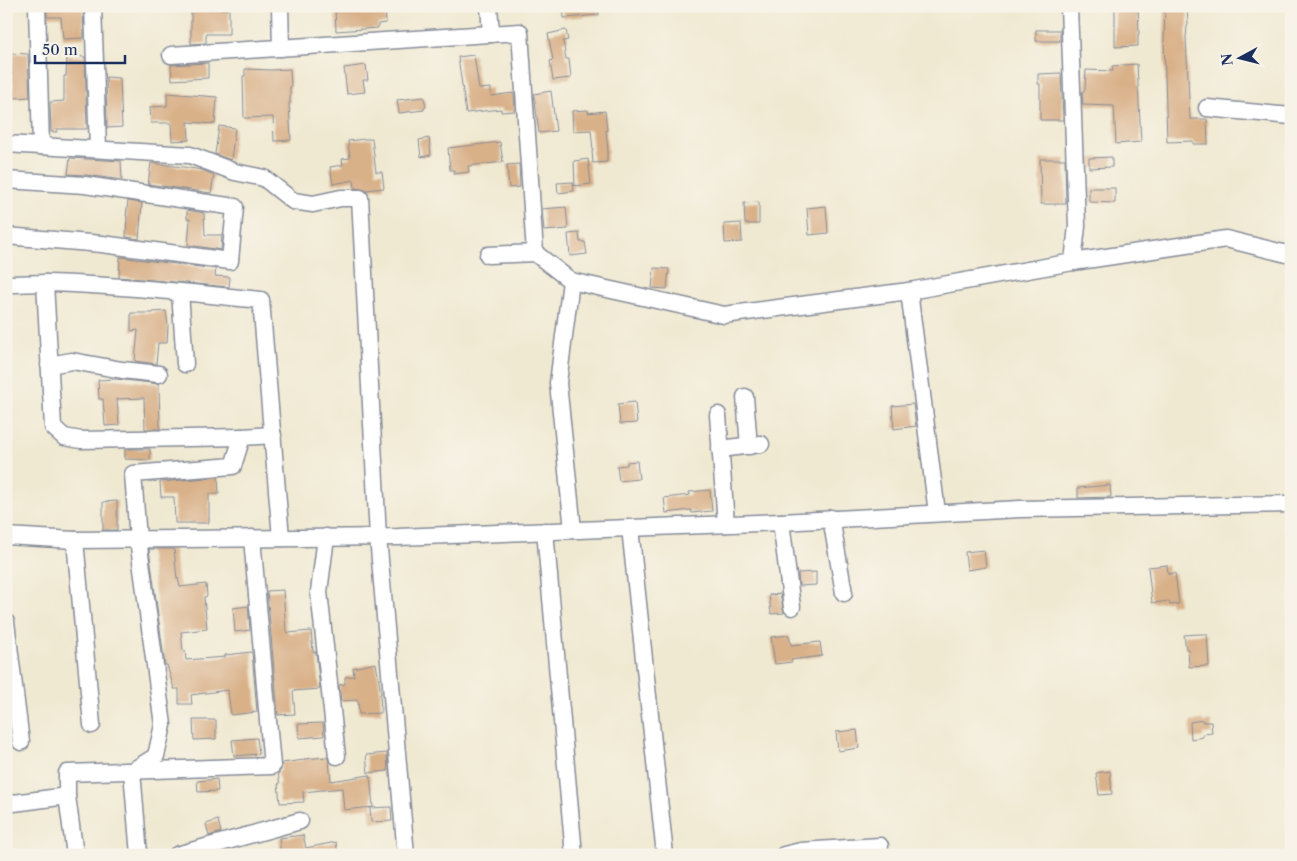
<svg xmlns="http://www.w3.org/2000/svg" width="1297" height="861" viewBox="0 0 1297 861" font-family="'Libre Caslon Text',serif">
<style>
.building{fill:#d9b189}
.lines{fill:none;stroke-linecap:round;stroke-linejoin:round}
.minor-casing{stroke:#868c98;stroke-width:19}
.minor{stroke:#fff;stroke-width:16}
</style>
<rect width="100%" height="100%" fill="#f7f3e8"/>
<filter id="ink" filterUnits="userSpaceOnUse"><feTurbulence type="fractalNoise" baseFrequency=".02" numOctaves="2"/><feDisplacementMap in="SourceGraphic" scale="10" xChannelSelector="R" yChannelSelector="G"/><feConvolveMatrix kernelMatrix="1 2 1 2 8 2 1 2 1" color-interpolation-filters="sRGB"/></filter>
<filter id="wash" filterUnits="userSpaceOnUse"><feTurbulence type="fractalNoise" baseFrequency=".0096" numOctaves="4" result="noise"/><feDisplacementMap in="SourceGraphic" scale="20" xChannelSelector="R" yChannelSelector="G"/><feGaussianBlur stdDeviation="1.12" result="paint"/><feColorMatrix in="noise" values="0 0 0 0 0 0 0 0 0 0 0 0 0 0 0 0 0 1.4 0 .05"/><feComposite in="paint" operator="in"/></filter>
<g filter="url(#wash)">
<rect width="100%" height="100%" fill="#f0e9d2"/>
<g id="blocks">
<g class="building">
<path d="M47 6H83L84 38 63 39 61 17H47Z"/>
<path d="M335 6H385L386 23 378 24V28L336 31Z"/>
<path d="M563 6H598L599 15 564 18Z"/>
<path d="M1115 6H1138L1139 34H1138V46L1115 47Z"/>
<path d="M1165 6H1187L1188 25 1187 26 1186 37 1190 119H1207L1208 144H1193V141L1167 142 1164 41Z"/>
<path d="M229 9V34H206V43L191 44V10Z"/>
<path d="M566 30 568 40 563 41 566 59H569L571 78 553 80 550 61 553 60 548 34Z"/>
<rect x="1036" y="30" width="24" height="11"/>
<path d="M10 53 28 54 30 97 14 98Z"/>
<path d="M474 55 479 89 491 88V96L514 93 515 111 501 112V109L466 113 458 57Z"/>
<path d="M67 56 85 57 87 129H57V132H51L50 102 64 101V76H66Z"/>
<path d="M208 63V78L172 80 171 65Z"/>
<path d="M1137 64 1141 142 1116 144 1114 106 1083 105 1082 92H1084V90H1085L1086 70 1113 71 1112 66Z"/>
<path d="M366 65 368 80H363L365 92 347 94 344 68Z"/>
<path d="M245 69 272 70 290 69 291 87H290V103H289L291 140 274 141 273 117 244 118 243 76H245Z"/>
<path d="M1061 73 1063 120H1040V84H1038V74Z"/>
<path d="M106 77 120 78 122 127 107 128Z"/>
<path d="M551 91 556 131 539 133 534 94Z"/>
<path d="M167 93 217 97 215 124 188 122 189 140 172 141 171 123H151L150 107 167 106Z"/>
<path d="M424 97 426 107 424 108V110L399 113 397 100Z"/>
<path d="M588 110V113L605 111 607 130H606L608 152H607V162L593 163 592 151 593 150 591 130 573 131 572 111Z"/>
<path d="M219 126 235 128 231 160 215 154Z"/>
<path d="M429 138 431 155 421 157 419 140Z"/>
<path d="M365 139H372L376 172H382L384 188 366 190 355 188 354 180 333 184 330 167 343 165 342 159 350 158 348 141Z"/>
<path d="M500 142 503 162 468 166 469 172 454 174V170H450L448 148Z"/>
<path d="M1112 157V167L1089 168V158Z"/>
<path d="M70 158 121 161 122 180 86 175 68 174Z"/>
<path d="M588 159 591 184 575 186 574 161Z"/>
<path d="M1040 159H1065L1066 204H1041Z"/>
<path d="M151 163 183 167 202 170 214 175 211 193 148 184Z"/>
<path d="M519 164 520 187 509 188 507 165Z"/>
<path d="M573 182 574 191 558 193 557 183Z"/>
<path d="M1089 188H1115V203L1089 202Z"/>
<path d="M128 201 142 203 139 239 126 237 127 216H126Z"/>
<path d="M759 202V224H745L744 203Z"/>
<path d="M826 206 828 233 809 235 807 208Z"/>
<path d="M566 207 568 229 544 231 542 209Z"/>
<path d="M187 210 204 213 205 235H222L221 250 188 245 190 219H187Z"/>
<path d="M741 223 742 242 725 243 724 224Z"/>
<path d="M579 233 580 242H585L587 254 570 256 568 234Z"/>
<path d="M120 257 216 269 215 276 230 277 229 287 119 277Z"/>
<path d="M654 268 669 269 667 289 652 288Z"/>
<path d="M166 311 168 326 167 343H158L156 364 135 361 138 330 131 331V313H153V312Z"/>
<path d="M116 379 159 384 160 429H145L144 398 117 399 119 425 105 426 103 399H99L98 380Z"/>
<path d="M635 402 637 423 620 424 618 404Z"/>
<path d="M913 404 916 426 894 429 892 406Z"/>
<path d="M125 449H150V460L125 459Z"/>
<path d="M637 461 639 479 619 481 617 466 627 465V462Z"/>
<path d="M218 477 219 494H209V523H175L174 497H161L160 482Z"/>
<path d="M1110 485 1111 497 1078 498V488Z"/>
<path d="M710 490 712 511 692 513 691 510 666 513 664 498 690 495 689 492Z"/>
<path d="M117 501V530H103V502Z"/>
<path d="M149 549H174L177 579 178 578 180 587 206 584 207 596 204 597 207 629 181 632 183 651 185 650 186 660 225 657V655L252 652 257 712 231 715 228 690 191 695 192 704H179V689H174L167 665H165Z"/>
<path d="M984 550 986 567 967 570 965 552Z"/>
<path d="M1167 565 1168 574 1175 573 1179 604 1170 605 1169 601 1152 603 1148 567Z"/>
<path d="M816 572V585L799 586 798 573Z"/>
<path d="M283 590 286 631H288V633L311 631 313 652H316L320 689 293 691 295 714 278 715 267 591Z"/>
<path d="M780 594 784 613 771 614 769 595Z"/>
<path d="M248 606 250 630 235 632 233 608Z"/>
<path d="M1200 634H1207L1209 666 1189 667 1188 649H1186L1184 635Z"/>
<path d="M789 635 791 645 820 642 822 656 791 660 792 662 775 664 771 637Z"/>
<path d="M376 663 381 694H380L381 713 359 714 358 700 341 701 339 685 345 684V677L354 676 353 668Z"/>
<path d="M193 720H216V739L194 740Z"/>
<path d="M1203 720V722H1211L1212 733 1203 734V737L1191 739 1190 722Z"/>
<path d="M323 723 324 736 299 738 298 724Z"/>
<path d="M857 730 859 748 838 751 836 732Z"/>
<path d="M257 738 259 754 234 756 232 740Z"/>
<path d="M387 753 388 771 368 773 366 755Z"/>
<path d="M327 757 329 761 331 781 370 775 373 807 344 810 342 788 303 792 304 802 280 803 278 784H280L278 774 281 770 282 763 304 760V759Z"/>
<path d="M1110 771 1112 794 1099 795 1096 773Z"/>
<path d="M217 779 218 791 198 792 197 781Z"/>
<path d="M391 807 392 821 371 822 370 808Z"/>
<path d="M218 820 221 832 209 836 206 824Z"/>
<path d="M303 835 306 848 336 842 338 855H281L279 838Z"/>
</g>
</g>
</g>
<g filter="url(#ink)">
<use href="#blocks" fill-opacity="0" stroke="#868c98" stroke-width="1"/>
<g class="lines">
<defs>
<g id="minor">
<path d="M37 6 41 146"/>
<path d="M93 6 98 149"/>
<path d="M280 6 281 48"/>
<path d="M489 6 491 34"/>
<path d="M1069 6 1077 226 1073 262"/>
<path d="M171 55 520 32 535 253"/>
<path d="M1207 108 1291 116"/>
<path d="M6 144 190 155 235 172 264 178 293 201 313 204 341 198H360L378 537 406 855"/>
<path d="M6 180 85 185 235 207 230 261 102 244 6 236"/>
<path d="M488 255 535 253 571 281 724 315 909 291 937 513"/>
<path d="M571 281 558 383 573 530"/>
<path d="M45 283 53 427 64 437 81 440 242 437"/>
<path d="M6 284C20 284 34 283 48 283 119 285 190 293 261 300L281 538"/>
<path d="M909 291 1073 262 1226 239 1291 255"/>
<path d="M180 292 185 364"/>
<path d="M49 365 72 361 122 370 159 374"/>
<path d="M745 397 749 446"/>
<path d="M718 415 726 524"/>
<path d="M720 449 761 444"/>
<path d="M831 518 844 593"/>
<path d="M781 522 792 607"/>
<path d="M630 528 665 855"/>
<path d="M545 531 574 855"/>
<path d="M6 536 75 540 398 537 781 522 1020 509 1291 504"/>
<path d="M326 537 319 592 337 756"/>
<path d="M75 540 92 725"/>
<path d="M6 622 21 742"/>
<path d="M67 796 75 855"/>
<path d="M6 804 67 796V773L272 766 252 538"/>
<path d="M139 855 132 771 156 756 163 725 138 539 133 474 233 466 242 437 273 435"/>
<path d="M177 855 300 821"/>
<path d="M784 855 801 851 880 846"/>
</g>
</defs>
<use href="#minor" class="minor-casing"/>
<use href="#minor" class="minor"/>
</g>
</g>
<rect width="1297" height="861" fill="none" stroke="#f7f3e8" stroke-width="25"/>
<g transform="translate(1240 58) rotate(263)" stroke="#f7f3e8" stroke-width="4" paint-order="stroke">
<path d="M0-4L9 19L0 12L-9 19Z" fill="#1b2f5e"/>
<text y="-8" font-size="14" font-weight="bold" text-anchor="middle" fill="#1b2f5e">N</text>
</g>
<path d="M35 55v8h90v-8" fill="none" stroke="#1b2f5e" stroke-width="2.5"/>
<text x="42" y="55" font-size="15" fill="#1b2f5e" stroke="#f7f3e8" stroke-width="4" paint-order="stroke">50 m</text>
</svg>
